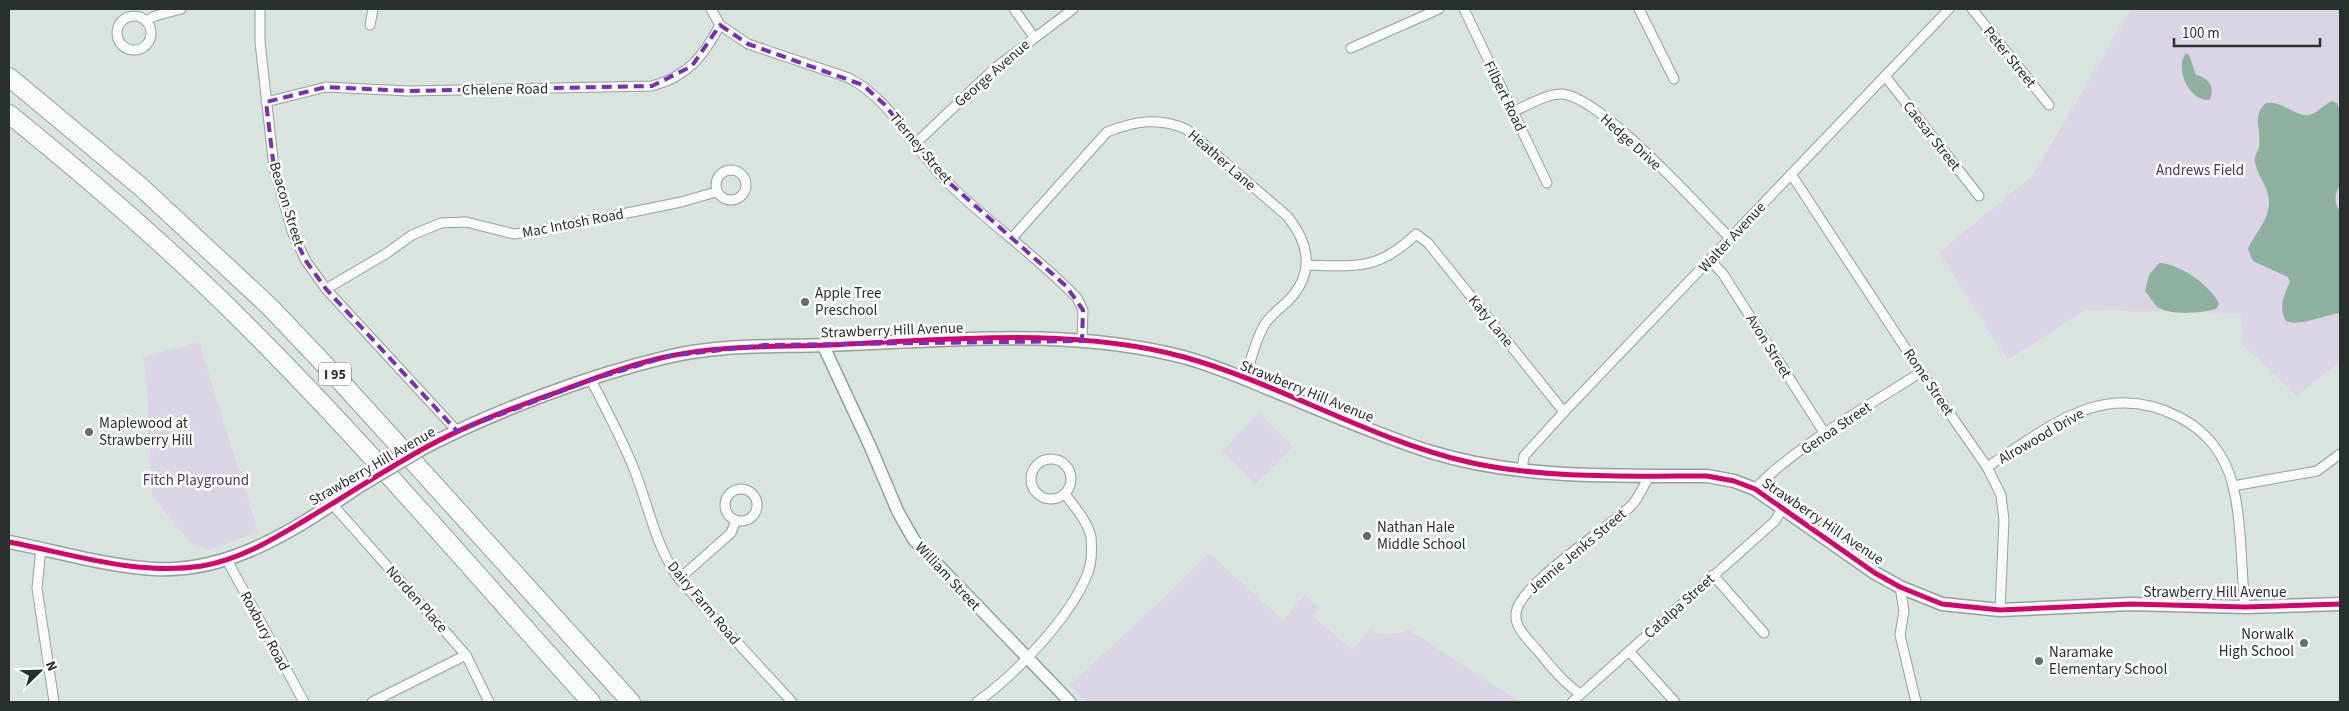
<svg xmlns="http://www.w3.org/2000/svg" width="2349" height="711" viewBox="0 0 2349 711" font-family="'Source Sans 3',sans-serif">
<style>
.green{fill:#dad4e5}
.water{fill:#8db09f}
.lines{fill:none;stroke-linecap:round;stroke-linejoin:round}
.minor-casing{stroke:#96a09a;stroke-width:11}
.tertiary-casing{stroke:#96a09a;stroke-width:14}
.secondary-casing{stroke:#96a09a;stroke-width:15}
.motorway-casing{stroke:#96a09a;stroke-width:20}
.minor{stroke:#f9fbfa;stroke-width:9}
.tertiary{stroke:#f9fbfa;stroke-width:11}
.secondary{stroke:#f9fbfa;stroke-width:12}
.motorway{stroke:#f9fbfa;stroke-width:18}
.secondary-bridge-casing{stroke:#96a09a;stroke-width:15;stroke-linecap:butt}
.secondary-bridge{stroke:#f9fbfa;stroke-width:12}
.cycleway-casing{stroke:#fff;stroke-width:8}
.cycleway{stroke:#d6006c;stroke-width:5}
.marked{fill:none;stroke:#7b2cbf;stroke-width:4;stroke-dasharray:10 6;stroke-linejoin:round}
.poi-dot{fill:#656f6a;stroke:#fff;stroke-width:2}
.labels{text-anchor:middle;stroke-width:5;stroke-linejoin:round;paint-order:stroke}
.shield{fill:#fff;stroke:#686e6b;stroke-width:1}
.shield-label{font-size:14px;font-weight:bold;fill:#27302c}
.street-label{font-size:15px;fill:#27302c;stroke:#fff}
.park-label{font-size:15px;fill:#4f3162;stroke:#fff}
.poi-label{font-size:15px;fill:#27302c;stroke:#fff;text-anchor:start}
</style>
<rect width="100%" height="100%" fill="#d8e5de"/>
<g class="green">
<path d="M2131 9H2340V361L2297 396 2243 345 2240 313 2085 310 2008 360 1939 253 2033 175Z"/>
<path d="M199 342 258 532 209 550 191 544 152 496 147 386 143 357Z"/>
<path d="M1259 413 1293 447 1255 484 1222 451Z"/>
<path d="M1209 553 1283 620 1305 595 1320 608 1313 616 1352 650 1371 628 1377 634 1401 633 1409 630 1520 702H1088L1069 686 1171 591Z"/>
</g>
<g class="water">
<path d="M2186 53 2189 55 2196 75C2208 78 2214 85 2211 97L2209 100C2189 101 2174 68 2186 53Z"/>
<path d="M2332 101 2337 103 2340 111V186C2334 193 2334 205 2340 211V313C2323 315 2300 327 2286 321 2278 308 2284 294 2290 282L2288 277 2253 261 2248 249C2254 234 2268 222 2269 204 2270 187 2257 177 2255 161 2254 157 2258 151 2259 147 2262 132 2251 115 2266 103 2283 100 2299 120 2312 114 2319 111 2325 104 2332 101Z"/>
<path d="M2159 263C2179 263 2211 286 2219 304L2216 309C2199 313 2173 316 2157 307L2145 291 2149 275Z"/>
</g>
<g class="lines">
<defs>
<g id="minor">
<path d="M260 9V42L274 168 293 234 306 261 326 289 457 431"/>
<path d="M711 9 720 25 748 44 849 78C891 100 912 146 945 180 987 222 1036 255 1077 298L1083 310 1082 341"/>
<path d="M1014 9 1034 37"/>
<path d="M1464 9 1547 183"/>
<path d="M1639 9 1674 79"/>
<path d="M1972 9 2049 105"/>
<circle cx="134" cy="33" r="17"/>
<path d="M146 21 155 16 181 9"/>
<path d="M370 25 373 9"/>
<path d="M1351 48 1439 9"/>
<path d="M1885 76 1979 196"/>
<path d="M266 102 326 87 408 91 652 86C688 76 703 57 720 25"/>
<path d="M1512 112C1527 106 1547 93 1563 94 1602 98 1699 207 1730 238"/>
<path d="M915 144 995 68 1073 9"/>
<circle cx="731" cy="185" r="15"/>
<path d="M1791 174 1921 372 1987 467 2001 495 2004 520 2000 610"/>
<path d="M1012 238 1107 132C1135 121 1159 117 1186 129L1287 216C1310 244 1315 274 1287 302 1279 309 1271 315 1265 324 1255 340 1251 361 1245 378"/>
<path d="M1710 260 1723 274 1825 434"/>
<path d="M1307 265C1356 266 1378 271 1416 234L1428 243 1564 412"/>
<path d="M326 289 387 253 412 235 441 223 466 222 514 234 539 231 681 202 716 192"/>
<path d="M591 380C606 409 622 439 634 469 649 507 655 545 679 579L792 702"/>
<circle cx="1051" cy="479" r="20"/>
<path d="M1987 467C2049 427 2104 378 2179 417 2207 431 2226 456 2233 486 2242 522 2241 570 2245 607"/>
<path d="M1522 470 1524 456 1564 412 1949 9"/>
<path d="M2233 486 2317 471 2340 454"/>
<path d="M1755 489C1798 444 1869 406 1921 372"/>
<circle cx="741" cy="505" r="16"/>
<path d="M332 504 466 655 489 702"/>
<path d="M41 548 37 588 54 702"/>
<path d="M227 560 304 702"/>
<path d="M1713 575 1764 633"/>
<path d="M679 579 731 533 736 520"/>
<path d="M1900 587 1904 611 1900 635 1916 702"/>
<path d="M1629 651 1675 702"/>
<path d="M1580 694C1563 682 1551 667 1538 651 1529 640 1514 628 1516 613 1519 584 1609 528 1632 505 1639 497 1644 486 1649 476"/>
<path d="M372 702 466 655"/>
<path d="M977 702C1015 675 1069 619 1087 575 1092 564 1092 549 1091 537 1088 522 1074 506 1065 494"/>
<path d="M1572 702 1775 521 1783 507"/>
</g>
<path id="tertiary" d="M823 345 870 446 898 512 914 540 1070 702"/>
<g id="secondary">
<path d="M425 447C498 410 587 376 667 357 719 344 773 347 826 345 944 341 1066 327 1183 357 1217 366 1250 381 1282 394 1331 414 1380 436 1431 452 1519 479 1615 476 1707 476L1734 481 1755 489 1875 573 1900 587 1942 604 2000 610 2131 604 2245 607 2340 604"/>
<path d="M9 542C56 551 105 566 154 569 233 573 298 527 361 485"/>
</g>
<g id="motorway">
<path d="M9 77 141 187 270 307 343 384 631 702"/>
<path d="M9 114C93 182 175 253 251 330 370 449 479 578 591 702"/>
</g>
</defs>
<use href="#minor" class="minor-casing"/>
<use href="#tertiary" class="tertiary-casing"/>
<use href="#secondary" class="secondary-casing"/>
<use href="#motorway" class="motorway-casing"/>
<use href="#minor" class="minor"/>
<use href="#tertiary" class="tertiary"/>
<use href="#secondary" class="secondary"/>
<use href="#motorway" class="motorway"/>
<defs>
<path id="secondary-bridge" d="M361 485 425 447"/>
</defs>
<use href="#secondary-bridge" class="secondary-bridge-casing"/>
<use href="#secondary-bridge" class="secondary-bridge"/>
<defs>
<path id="cycleway" d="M9 542C72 554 137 576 202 566 242 559 273 539 307 519 345 496 382 472 421 450 462 427 507 410 552 394 590 380 630 364 670 356 723 345 776 347 830 345 946 340 1070 326 1184 357 1281 384 1369 439 1468 462 1542 479 1631 476 1707 476L1734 481 1755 489 1875 573 1900 587 1942 604 2000 610 2131 604 2245 607 2340 604"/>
</defs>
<use href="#cycleway" class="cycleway-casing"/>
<use href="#cycleway" class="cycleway"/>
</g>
<path class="marked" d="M720 25 748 44 863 85 884 104 945 179 1066 286 1083 310 1082 341 765 345 669 356 591 380 457 431 326 289 306 261 293 234 274 168 266 102 326 87 408 91 652 86 692 66Z"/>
<g class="poi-dot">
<circle cx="805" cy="302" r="5"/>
<circle cx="89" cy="432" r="5"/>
<circle cx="1367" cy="536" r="5"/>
<circle cx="2304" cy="643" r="5"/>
<circle cx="2039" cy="661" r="5"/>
</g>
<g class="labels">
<rect class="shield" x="319" y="362.5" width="32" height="23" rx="4"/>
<g class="shield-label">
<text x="335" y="379">I 95</text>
</g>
<g class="street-label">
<text transform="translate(2010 57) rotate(51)" y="5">Peter Street</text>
<text transform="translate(992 73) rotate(-41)" y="5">George Avenue</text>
<text transform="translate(505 89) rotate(-1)" y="5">Chelene Road</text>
<text transform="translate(1505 96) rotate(64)" y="5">Filbert Road</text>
<text transform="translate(1932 136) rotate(52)" y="5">Caesar Street</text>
<text transform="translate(1631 142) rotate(42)" y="5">Hedge Drive</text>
<text transform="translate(921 148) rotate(50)" y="5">Tierney Street</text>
<text transform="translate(1222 160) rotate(41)" y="5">Heather Lane</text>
<text transform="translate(287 204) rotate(73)" y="5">Beacon Street</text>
<text transform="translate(573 223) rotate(-11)" y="5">Mac Intosh Road</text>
<text transform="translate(1732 237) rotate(-47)" y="5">Walter Avenue</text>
<text transform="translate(1491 321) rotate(51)" y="5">Katy Lane</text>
<text transform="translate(892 330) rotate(-2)" y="5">Strawberry Hill Avenue</text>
<text transform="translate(1769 346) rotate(58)" y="5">Avon Street</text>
<text transform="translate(1929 382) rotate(56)" y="5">Rome Street</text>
<text transform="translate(1307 391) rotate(22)" y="5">Strawberry Hill Avenue</text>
<text transform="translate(1836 428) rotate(-34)" y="5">Genoa Street</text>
<text transform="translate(2041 436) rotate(-30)" y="5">Alrowood Drive</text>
<text transform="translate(372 466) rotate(-30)" y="5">Strawberry Hill Avenue</text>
<text transform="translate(1823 521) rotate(34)" y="5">Strawberry Hill Avenue</text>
<text transform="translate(1577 551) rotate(-40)" y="5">Jennie Jenks Street</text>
<text transform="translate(948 576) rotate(47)" y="5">William Street</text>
<text x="2215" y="597">Strawberry Hill Avenue</text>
<text transform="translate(417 599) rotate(48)" y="5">Norden Place</text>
<text transform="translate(704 603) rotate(50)" y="5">Dairy Farm Road</text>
<text transform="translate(1679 606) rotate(-42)" y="5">Catalpa Street</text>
<text transform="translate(265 631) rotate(62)" y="5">Roxbury Road</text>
</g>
<g class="park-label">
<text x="2200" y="175">Andrews Field</text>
<text x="196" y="485">Fitch Playground</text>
</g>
<g class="poi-label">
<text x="815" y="298">Apple Tree<tspan x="815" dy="17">Preschool</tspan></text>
<text x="99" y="428">Maplewood at<tspan x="99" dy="17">Strawberry Hill</tspan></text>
<text x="1377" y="532">Nathan Hale<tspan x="1377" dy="17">Middle School</tspan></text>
<text x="2294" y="639" text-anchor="end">Norwalk<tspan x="2294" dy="17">High School</tspan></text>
<text x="2049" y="657">Naramake<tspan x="2049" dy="17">Elementary School</tspan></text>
</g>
</g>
<rect width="2349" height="711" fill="none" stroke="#27302c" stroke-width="20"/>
<g transform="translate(40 671) rotate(67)" stroke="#ffffff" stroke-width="4" paint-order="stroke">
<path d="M0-4L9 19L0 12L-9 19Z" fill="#27302c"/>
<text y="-8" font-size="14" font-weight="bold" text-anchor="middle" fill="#27302c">N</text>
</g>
<path d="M2174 38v8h146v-8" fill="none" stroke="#27302c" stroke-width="2.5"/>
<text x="2182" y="38" font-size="15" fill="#27302c" stroke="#ffffff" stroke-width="4" paint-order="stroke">100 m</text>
</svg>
